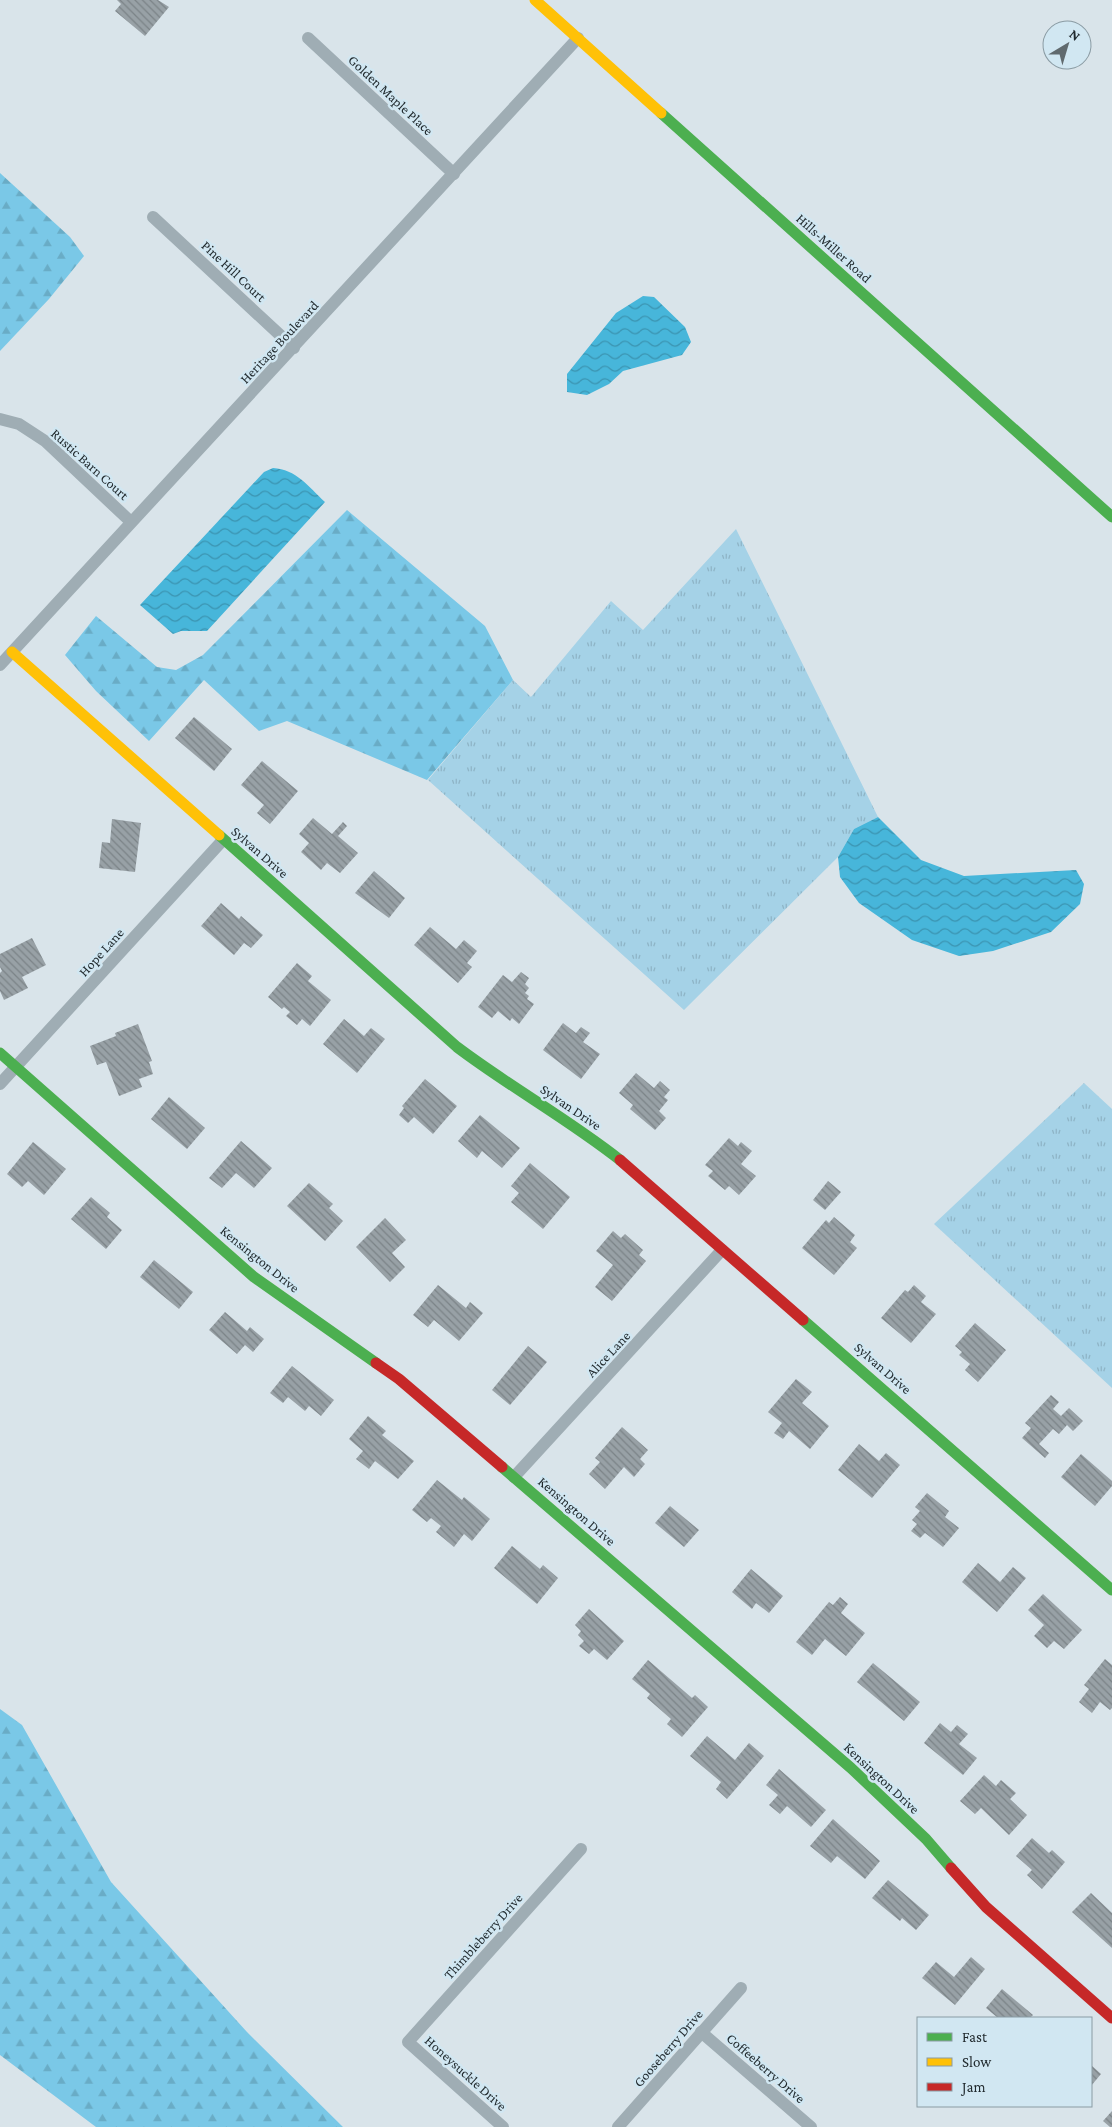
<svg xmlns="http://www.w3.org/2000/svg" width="1112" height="2127" viewBox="0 0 1112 2127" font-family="'Crimson Pro',serif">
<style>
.grass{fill:url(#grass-tufts)}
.forest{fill:url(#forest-firs)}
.water{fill:url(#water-waves)}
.building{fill:url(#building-back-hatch)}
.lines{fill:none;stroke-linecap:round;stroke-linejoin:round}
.street{stroke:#9fadb4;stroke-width:12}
.fast{stroke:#4caf50;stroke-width:11}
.slow{stroke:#ffc107;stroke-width:11}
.jam{stroke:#c62828;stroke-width:11}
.labels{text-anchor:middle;stroke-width:5;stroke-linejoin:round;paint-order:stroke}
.street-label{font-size:14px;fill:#1f282c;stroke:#d1e7f2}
</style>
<defs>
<pattern id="grass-tufts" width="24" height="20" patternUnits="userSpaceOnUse" patternTransform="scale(1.25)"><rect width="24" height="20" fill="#a5d2e7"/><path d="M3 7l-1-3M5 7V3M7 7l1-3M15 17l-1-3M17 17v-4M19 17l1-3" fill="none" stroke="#8eb4c6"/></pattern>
<pattern id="forest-firs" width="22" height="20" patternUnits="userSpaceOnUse" patternTransform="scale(1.25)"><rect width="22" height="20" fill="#7ac8e7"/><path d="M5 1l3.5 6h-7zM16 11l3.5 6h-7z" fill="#69acc6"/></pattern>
<pattern id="water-waves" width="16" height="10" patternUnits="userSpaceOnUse" patternTransform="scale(1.25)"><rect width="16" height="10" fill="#47b6da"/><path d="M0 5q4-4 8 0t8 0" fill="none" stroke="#3b94b1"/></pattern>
<pattern id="building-back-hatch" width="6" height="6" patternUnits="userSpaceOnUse" patternTransform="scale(1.25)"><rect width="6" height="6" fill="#98a1a6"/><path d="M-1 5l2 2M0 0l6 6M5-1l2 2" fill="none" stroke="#7b8387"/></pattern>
</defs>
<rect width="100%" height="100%" fill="#d9e4ea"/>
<g class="grass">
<path d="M736 529 878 817 854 829 838 857 684 1010 428 780 513 680 531 697 611 601 643 630Z"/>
<path d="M1084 1083 1112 1109V1388L934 1224Z"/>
</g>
<g class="forest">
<path d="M0 173 70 237 84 256 49 299 0 351Z"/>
<path d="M347 510 485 626 513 680 427 780 287 721 259 731 204 680 149 741 96 691 65 655 96 616 157 667 176 670 203 655Z"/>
<path d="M0 1709 22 1725 111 1882 247 2032 343 2127H96L0 2055Z"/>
</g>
<g class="water">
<path d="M643 296 654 297 685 327 691 342 682 355 623 371 609 384 587 395 567 392V374L616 313Z"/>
<path d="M273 468C296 469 309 487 325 502L207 631H181L173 634 140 605 264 472Z"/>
<path d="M878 817 921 860 964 876 1076 870 1084 884 1080 904 1051 932 993 951 959 956 912 940 859 903 840 877 838 857 854 829Z"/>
</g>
<g class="building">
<path d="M117 0H158L169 7 145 36 115 11 121 4Z"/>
<path d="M194 717 232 749 214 771 175 738Z"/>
<path d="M262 761 298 791 270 824 257 813 264 805 241 785Z"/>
<path d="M313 818 332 834 343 822 347 826 338 836 358 853 340 873 327 863 321 870 301 852 309 843 299 834Z"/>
<path d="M112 819 141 823 135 872 99 868 102 842 110 843Z"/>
<path d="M374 871 405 898 389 918 355 893Z"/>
<path d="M221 903 239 919 241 916 263 935 251 948 244 943 234 955 201 926Z"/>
<path d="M430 927 456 949 464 940 477 951 467 963 472 967 458 983 414 945Z"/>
<path d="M32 938 46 965 22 977 28 988 4 1000 0 991V973L2 971 0 967V954Z"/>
<path d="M297 963 312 976 308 981 331 1000 310 1026 302 1019 297 1025 286 1016 290 1012 284 1007 282 1009 268 997Z"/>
<path d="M521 972 529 978 525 984 529 988 525 993 529 996 527 999 534 1004 519 1024 512 1018 510 1021 498 1011 492 1018 478 1007 503 975 512 982Z"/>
<path d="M344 1019 364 1036 371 1028 385 1039 357 1073 323 1044Z"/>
<path d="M563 1023 576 1033 581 1027 590 1033 583 1042 600 1054 581 1079 543 1050Z"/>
<path d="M138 1024 152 1061 149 1062 153 1074 139 1079 142 1087 119 1096 106 1062 97 1065 90 1046 116 1036 115 1033Z"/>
<path d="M636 1073 654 1088 660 1081 670 1090 664 1097 668 1100 659 1111 666 1118 655 1130 630 1109 633 1105 619 1093Z"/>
<path d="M425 1079 457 1106 433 1134 414 1117 408 1123 399 1115 404 1108 402 1106Z"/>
<path d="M169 1097 205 1128 187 1149 151 1119Z"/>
<path d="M480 1115 520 1148 502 1168 482 1151 477 1158 458 1141Z"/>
<path d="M729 1138 738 1146 741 1142 752 1151 741 1164 756 1176 739 1195 729 1186 725 1190 708 1176 713 1171 705 1165Z"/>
<path d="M241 1141 272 1168 254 1188 236 1173 222 1188 209 1178Z"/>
<path d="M33 1142 66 1169 44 1195 28 1181 22 1187 7 1174Z"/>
<path d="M530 1163 570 1197 543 1229 511 1202 519 1193 511 1186Z"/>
<path d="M828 1181 841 1192 825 1210 813 1200Z"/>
<path d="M309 1183 333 1204 329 1208 343 1221 325 1241 287 1206Z"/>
<path d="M91 1197 110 1213 107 1217 122 1230 106 1249 71 1219Z"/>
<path d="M834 1217 855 1235 850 1242 857 1248 834 1275 802 1248 826 1220 829 1223Z"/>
<path d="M385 1218 406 1240 392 1253 405 1267 390 1282 356 1247Z"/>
<path d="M613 1231 621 1238 625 1234 643 1250 639 1255 646 1261 612 1301 595 1287 613 1265 596 1251Z"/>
<path d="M154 1260 193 1292 179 1309 140 1277Z"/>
<path d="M438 1285 466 1308 470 1302 483 1313 459 1341 434 1320 428 1327 413 1315Z"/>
<path d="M914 1285 926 1296 921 1302 936 1314 911 1343 881 1318 905 1290 908 1292Z"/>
<path d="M225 1312 247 1331 250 1327 264 1339 253 1352 245 1345 237 1354 209 1330Z"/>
<path d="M975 1323 1006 1350 978 1382 965 1370 970 1364 959 1355 962 1352 955 1346Z"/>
<path d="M528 1346 547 1362 510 1405 492 1390Z"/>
<path d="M292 1366 334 1400 321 1416 309 1406 305 1411 288 1397 283 1403 270 1393Z"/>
<path d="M796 1379 812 1392 802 1403 829 1426 810 1449 789 1431 783 1439 774 1433 782 1423 768 1412Z"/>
<path d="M1051 1395 1059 1402 1053 1409 1061 1416 1069 1408 1083 1421 1073 1431 1067 1425 1059 1434 1053 1429 1039 1444 1049 1453 1045 1458 1022 1438 1031 1428 1025 1423Z"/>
<path d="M368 1416 386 1431 382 1435 414 1461 398 1479 375 1461 369 1469 356 1459 363 1451 349 1439Z"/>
<path d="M622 1427 648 1450 640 1459 645 1464 634 1477 624 1467 605 1489 589 1474 600 1462 595 1458Z"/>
<path d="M859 1444 879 1461 886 1453 900 1465 872 1498 838 1470Z"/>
<path d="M1081 1454 1112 1481V1486L1095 1506 1061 1477Z"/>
<path d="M437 1480 462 1500 464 1497 490 1519 472 1541 464 1534 454 1547 436 1532 441 1526 431 1518 427 1522 412 1510Z"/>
<path d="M927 1493 949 1511 945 1517 959 1528 943 1547 925 1533 920 1538 911 1531 917 1524 912 1520 920 1511 915 1507Z"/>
<path d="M670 1506 699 1530 684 1547 655 1523Z"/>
<path d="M512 1546 540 1569 543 1565 558 1578 537 1604 494 1568Z"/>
<path d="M978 1563 1000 1582 1013 1567 1026 1578 997 1612 962 1582Z"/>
<path d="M751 1569 783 1596 769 1613 756 1603 752 1609 732 1592Z"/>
<path d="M1043 1594 1082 1630 1064 1649 1054 1641 1047 1648 1034 1636 1044 1625 1028 1610Z"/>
<path d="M840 1597 848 1604 841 1613 865 1633 846 1656 825 1639 812 1655 796 1642 829 1602 833 1605Z"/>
<path d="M589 1609 624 1641 607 1660 594 1649 589 1654 579 1646 584 1641 578 1635 581 1631 575 1625Z"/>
<path d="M1105 1659 1112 1665V1708L1110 1710 1100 1702 1092 1713 1079 1702 1089 1689 1084 1685Z"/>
<path d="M648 1660 692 1698 695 1695 708 1707 682 1737 667 1724 671 1719 647 1698 650 1694 632 1679Z"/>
<path d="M873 1663 920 1702 904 1721 857 1682Z"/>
<path d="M940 1723 951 1732 957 1725 968 1734 959 1744 977 1758 963 1775 924 1743Z"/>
<path d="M707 1736 735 1760 749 1743 764 1756 727 1799 716 1789 721 1782 690 1756Z"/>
<path d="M779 1769 826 1810 811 1827 787 1806 780 1814 769 1805 778 1795 766 1785Z"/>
<path d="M984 1775 996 1786 1001 1780 1016 1793 1010 1799 1027 1815 1009 1835 981 1808 975 1814 960 1801Z"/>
<path d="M833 1819 880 1861 865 1879 837 1856 831 1863 810 1846Z"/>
<path d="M1032 1838 1049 1853 1052 1850 1065 1862 1042 1889 1027 1875 1032 1870 1016 1856Z"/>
<path d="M888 1880 929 1915 916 1930 902 1918 900 1921 872 1898Z"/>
<path d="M1091 1893 1112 1913V1948L1072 1912Z"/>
<path d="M971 1957 985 1969 955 2005 922 1978 936 1962 954 1977Z"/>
<path d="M1002 1989 1033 2015 1030 2018H998L986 2008Z"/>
<path d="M1091 2065 1101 2074 1091 2086Z"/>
<path d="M1112 2111V2127H1110L1103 2121Z"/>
</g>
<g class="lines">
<g class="street">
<path d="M308 38 454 174"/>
<path d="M153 217 294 348"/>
<path d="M0 419 19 424 45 441 131 522"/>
<path d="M0 665 578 38"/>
<path d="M0 1084 223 840"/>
<path d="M514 1477 722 1250"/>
<path d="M701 2032 811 2127"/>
<path d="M503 2127 408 2042 581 1849"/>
<path d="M618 2127 741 1988"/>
</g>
<g class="fast">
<path d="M661 113 1112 517"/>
<path d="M219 835 457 1047C510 1087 568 1119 620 1160"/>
<path d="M0 1053 254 1277 376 1363"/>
<path d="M803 1320 1112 1590"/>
<path d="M502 1467 851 1768 926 1839 951 1868"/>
</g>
<g class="slow">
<path d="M535 0 661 113"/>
<path d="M12 652 219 835"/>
</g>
<g class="jam">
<path d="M620 1160 803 1320"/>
<path d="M376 1363 399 1379 502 1467"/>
<path d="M951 1868 986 1907 1112 2018"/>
</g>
</g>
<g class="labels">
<g class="street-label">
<text transform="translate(391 95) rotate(43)" y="5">Golden Maple Place</text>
<text transform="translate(834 248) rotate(42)" y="5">Hills-Miller Road</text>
<text transform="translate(234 271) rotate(43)" y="5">Pine Hill Court</text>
<text transform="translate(279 342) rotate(-47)" y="5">Heritage Boulevard</text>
<text transform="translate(90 464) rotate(42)" y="5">Rustic Barn Court</text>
<text transform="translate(260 852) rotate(41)" y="5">Sylvan Drive</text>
<text transform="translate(101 952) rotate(-48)" y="5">Hope Lane</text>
<text transform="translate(571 1107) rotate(34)" y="5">Sylvan Drive</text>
<text transform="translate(260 1259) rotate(39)" y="5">Kensington Drive</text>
<text transform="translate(608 1354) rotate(-47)" y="5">Alice Lane</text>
<text transform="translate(883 1368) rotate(41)" y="5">Sylvan Drive</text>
<text transform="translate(577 1511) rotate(41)" y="5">Kensington Drive</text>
<text transform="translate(882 1778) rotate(43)" y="5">Kensington Drive</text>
<text transform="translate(483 1936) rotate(-48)" y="5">Thimbleberry Drive</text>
<text transform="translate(668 2048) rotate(-49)" y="5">Gooseberry Drive</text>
<text transform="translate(766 2068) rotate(41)" y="5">Coffeeberry Drive</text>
<text transform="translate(466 2073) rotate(42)" y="5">Honeysuckle Drive</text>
</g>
</g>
<rect x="917" y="2017" width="175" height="90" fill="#d1e7f2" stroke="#8a9ba3"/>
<rect x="927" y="2033" width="25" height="8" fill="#4caf50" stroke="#8a9ba3"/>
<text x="962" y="2042" font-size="15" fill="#1f282c">Fast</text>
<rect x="927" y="2058" width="25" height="8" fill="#ffc107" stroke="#8a9ba3"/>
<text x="962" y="2067" font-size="15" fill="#1f282c">Slow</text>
<rect x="927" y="2083" width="25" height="8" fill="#c62828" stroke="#8a9ba3"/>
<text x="962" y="2092" font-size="15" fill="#1f282c">Jam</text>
<g transform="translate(1067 45) rotate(38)"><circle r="24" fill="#d1e7f2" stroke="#8a9ba3"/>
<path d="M0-4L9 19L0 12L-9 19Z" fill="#606a6e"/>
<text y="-8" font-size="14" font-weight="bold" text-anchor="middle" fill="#1f282c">N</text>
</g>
</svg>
